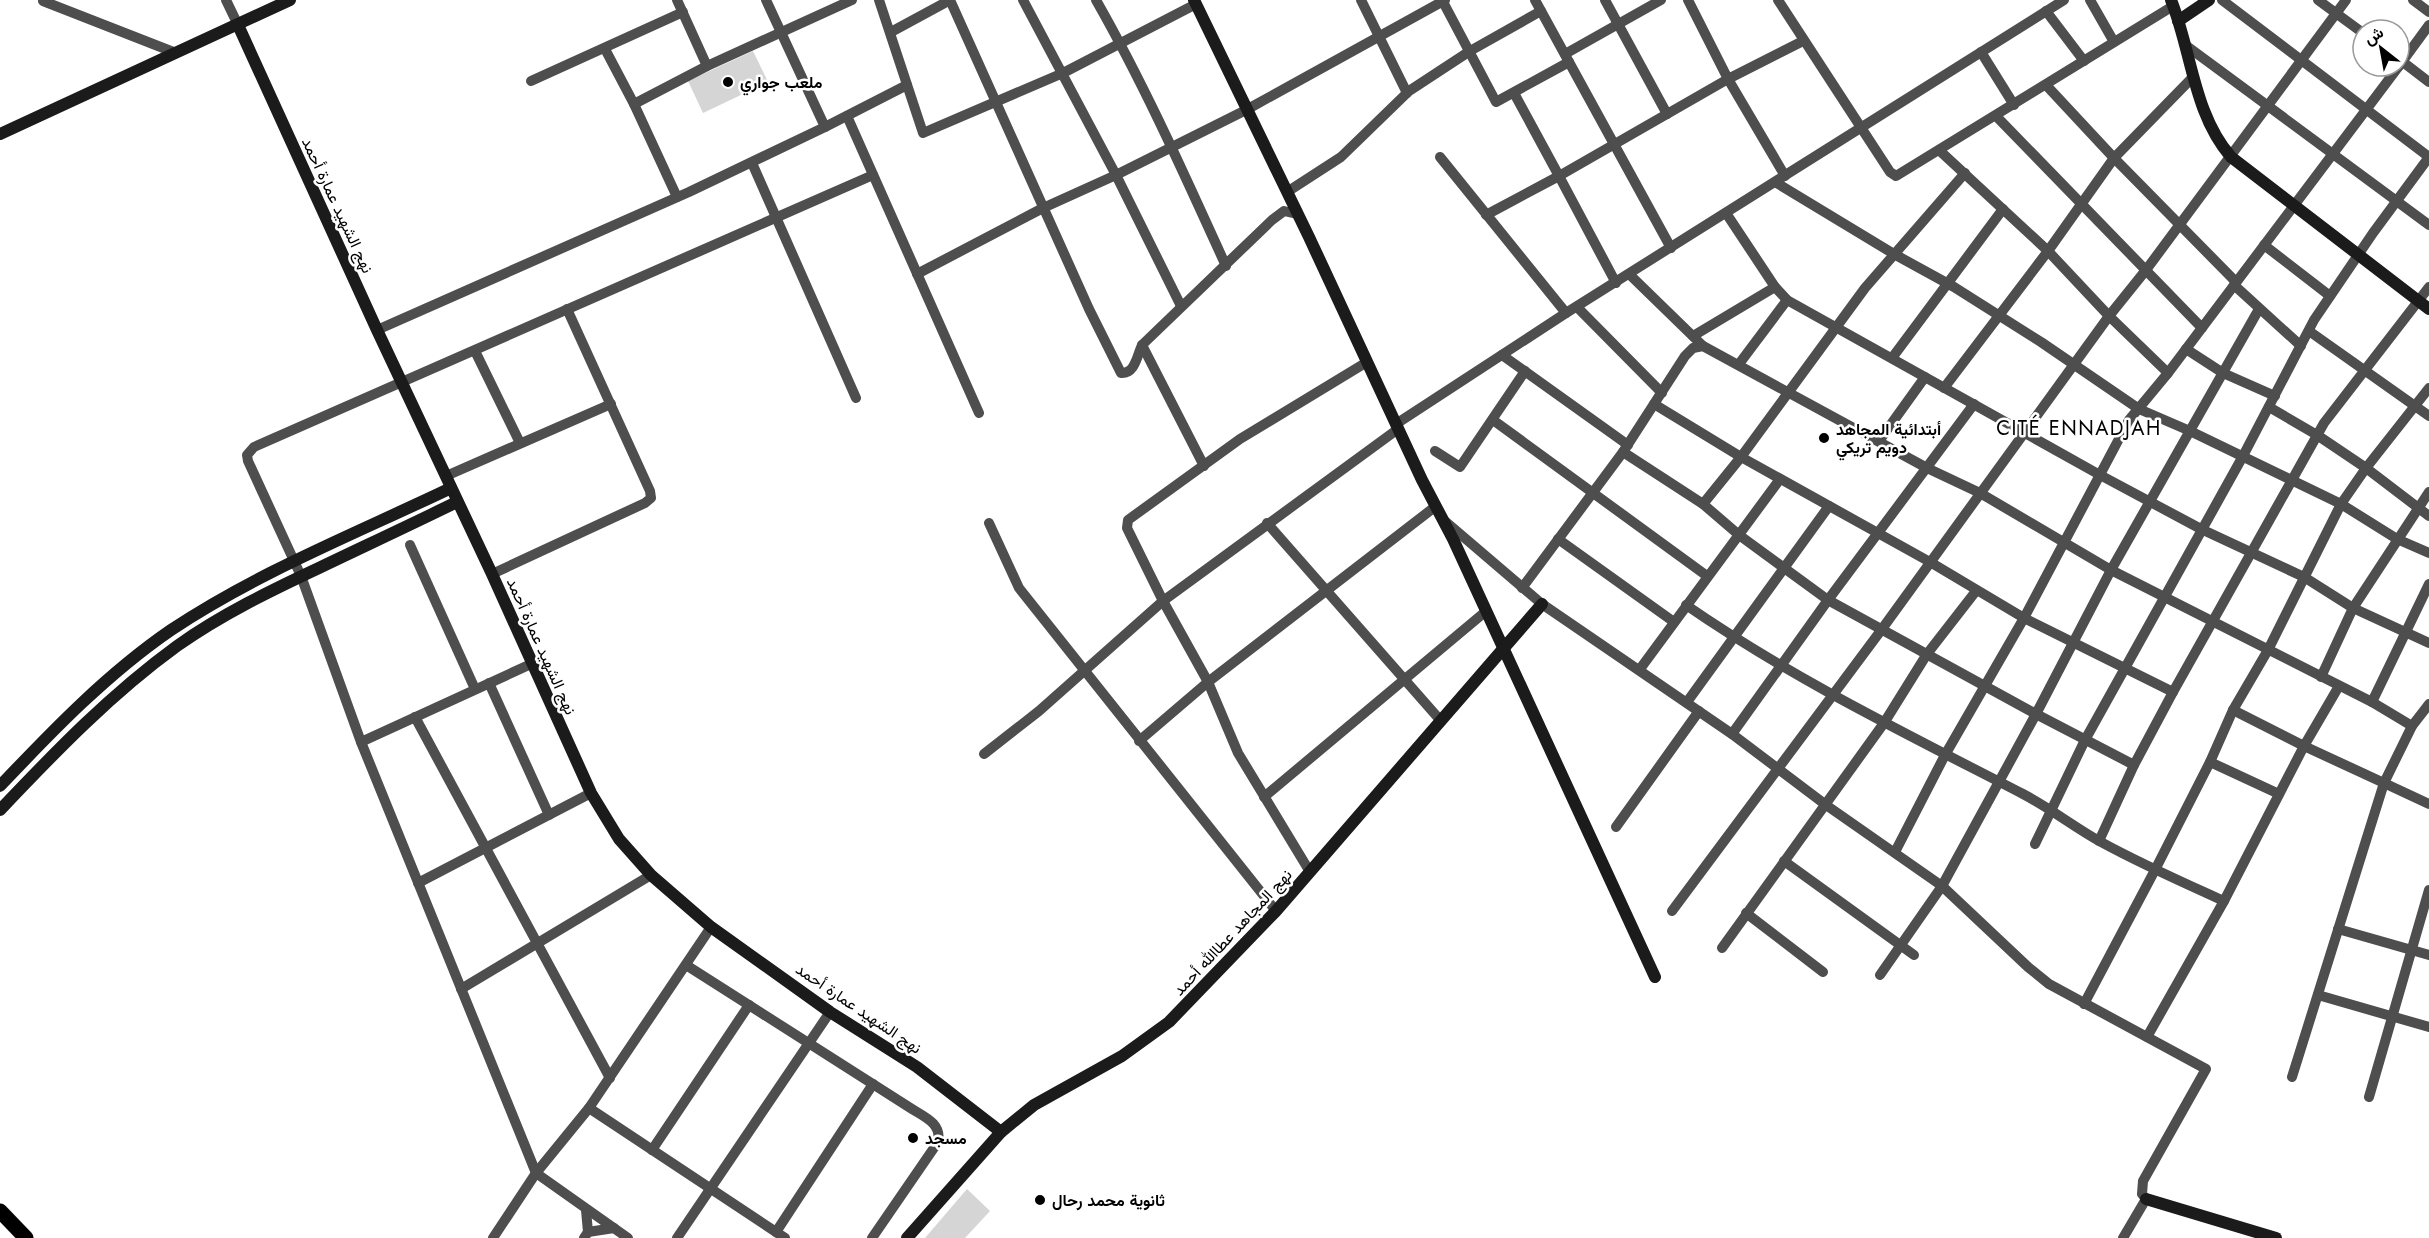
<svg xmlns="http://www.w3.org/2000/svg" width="2429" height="1238" viewBox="0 0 2429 1238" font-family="Jost,Vazirmatn,sans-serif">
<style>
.green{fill:#d5d5d5}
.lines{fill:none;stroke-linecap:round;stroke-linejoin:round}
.primary-casing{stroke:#dbdbdb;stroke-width:16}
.street{stroke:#4e4e4e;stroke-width:10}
.secondary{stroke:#1b1b1b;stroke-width:12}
.primary{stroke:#000;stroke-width:15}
.poi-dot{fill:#000;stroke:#fff;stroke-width:2}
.labels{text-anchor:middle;stroke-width:5;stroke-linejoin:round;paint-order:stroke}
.poi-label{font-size:16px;font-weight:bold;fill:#000;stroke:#fff;text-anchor:start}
.street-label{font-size:16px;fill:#000;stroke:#fff}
.quarter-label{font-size:20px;letter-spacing:1.5px;fill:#000;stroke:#fff}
</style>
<rect width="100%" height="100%" fill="#fff"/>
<g class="green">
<path d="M753 51 768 82 703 113 688 81Z"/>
<path d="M967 1189 990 1211 965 1238H925Z"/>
</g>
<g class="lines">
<defs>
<path id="primary" d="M0 1211 26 1238"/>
</defs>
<use href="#primary" class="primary-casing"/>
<g class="street">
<path d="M226 0 238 25"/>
<path d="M677 0 707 66"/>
<path d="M766 0 825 127 907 85"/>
<path d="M879 0 923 133 1063 73 1196 4"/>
<path d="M950 0 1089 309 1121 373C1135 374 1137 356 1142 345L1272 220 1284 211 1297 214"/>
<path d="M1023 0 1116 175 1181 306"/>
<path d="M1096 0C1145 86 1185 176 1226 266"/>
<path d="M1361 0 1407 93"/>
<path d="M1442 0 1496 102 1569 62"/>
<path d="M1535 0 1671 248"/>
<path d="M1605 0 1667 114"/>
<path d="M1688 0 1728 79 1785 176"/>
<path d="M1778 0 1890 172 1896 176 2173 6"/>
<path d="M2090 0 2114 42"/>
<path d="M2222 0 2429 157"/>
<path d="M2318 0 2363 33"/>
<path d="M2413 0 2429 12"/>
<path d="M43 1 176 53"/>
<path d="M2046 11 2084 61"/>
<path d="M891 32 950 0"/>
<path d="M2184 44 2429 225"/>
<path d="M605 49 634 104 677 197"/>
<path d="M1981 52 2014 105"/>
<path d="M1565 54 1661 0"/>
<path d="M2399 59 2429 82"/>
<path d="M2399 66 2429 25"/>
<path d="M531 81 683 12"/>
<path d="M2046 85 2114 158 2236 282"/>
<path d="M634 104 707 66 852 0"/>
<path d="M847 116 979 413"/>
<path d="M1996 116 2202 328"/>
<path d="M1940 151 2048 251 2109 316 2168 373"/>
<path d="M1440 157 1566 313"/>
<path d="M752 163 856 398"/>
<path d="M1965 173 1865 288 1741 457 1703 504 1739 535 1828 600 2036 714 2134 765"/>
<path d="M1775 182 1894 254 1954 287 2041 342 2139 409 2190 431 2341 504 2397 539 2429 553"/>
<path d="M1287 192 1341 157 1409 91 1470 51 1541 11"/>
<path d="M1726 213 1775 287 1787 300 2100 475 2201 529 2304 577 2353 608 2429 643"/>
<path d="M1486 215 1559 176 1514 93"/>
<path d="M2264 245 2330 296"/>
<path d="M917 274 1043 208 1116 175 1246 110 1445 0"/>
<path d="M1629 274 1703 346"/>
<path d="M1616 283 1559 176 1728 79 1803 41"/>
<path d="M2234 285 2301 346"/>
<path d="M1577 307 1662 393"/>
<path d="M377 330 689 192 825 127"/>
<path d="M2309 331 2429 416"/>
<path d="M1693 336 1775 287"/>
<path d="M1142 345 1204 466"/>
<path d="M2186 349 2223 373 2275 396"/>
<path d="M475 351 520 443"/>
<path d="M1502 355 1628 445"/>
<path d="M1892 358 2003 209"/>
<path d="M1739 364 1787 300"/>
<path d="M1944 388 2048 251 2114 158 2192 78"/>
<path d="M1654 404 1741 457 1930 562 2024 618 2173 692"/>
<path d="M2269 407 2317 435 2366 468 2429 516"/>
<path d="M1493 420 1707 576"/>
<path d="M1396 424 1566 313 2064 0"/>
<path d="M1879 441 1925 377"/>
<path d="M1435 451 1460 467 1525 371"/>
<path d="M1623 452 1703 504"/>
<path d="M446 476 611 404"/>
<path d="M1446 522 1542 604 1732 734 1826 805 1942 886 2028 967 2049 984 2206 1069 2143 1181 2142 1194 2146 1199 2123 1238"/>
<path d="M989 523 1019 588 1276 911"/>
<path d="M1267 523 1441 721"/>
<path d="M1558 539 1674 622"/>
<path d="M410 545 475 689"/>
<path d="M492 574 645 503 651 498 650 491 567 309"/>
<path d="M1522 588 1623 452 1685 356 1693 348 1703 346 1927 468 1980 493 2111 570 2372 702 2412 726"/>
<path d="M1686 605C1793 679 1909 735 2023 794 2050 808 2074 827 2101 842 2141 864 2182 882 2224 901"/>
<path d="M1640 669 1780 479"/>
<path d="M2321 677 2353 608 2429 492"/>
<path d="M489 683 549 815"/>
<path d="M1687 702 1829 506"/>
<path d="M2372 702 2429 584"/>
<path d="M2233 710 2304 746 2384 783 2412 726 2429 704"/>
<path d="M415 717 610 1078"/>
<path d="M1732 734 1828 600 1974 404"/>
<path d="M1139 741 1208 682 1436 506"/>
<path d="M361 742 531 664"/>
<path d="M984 754 1039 711 1163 601 1398 429"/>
<path d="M2210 762 2279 794"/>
<path d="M1264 797 1485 612"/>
<path d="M1616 827 1699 711"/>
<path d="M2099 841 2134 765 2173 692 2324 423 2429 287"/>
<path d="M2035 844 2085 740 2243 456 2314 320 2373 233 2429 157"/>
<path d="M1895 852 1945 755 2024 618 2129 420 2168 373 2399 66"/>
<path d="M1784 861 1914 955"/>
<path d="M1310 872 1238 753 1208 682 1163 601 1127 528 1128 520 1240 439 1367 362"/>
<path d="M418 883 591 793"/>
<path d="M1672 911 1882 629 2109 316 2146 270 2346 0"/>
<path d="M1746 913 1823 972"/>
<path d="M2338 929 2429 955"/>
<path d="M1722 948 1884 723 1927 654 1976 591"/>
<path d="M686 965 912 1109C925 1117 942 1124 938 1142L872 1238"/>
<path d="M1880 975 1942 886 2036 714 2111 570 2259 309"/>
<path d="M461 989 651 875"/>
<path d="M2318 995 2429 1027"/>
<path d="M2084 1004 2155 870 2210 762 2233 710 2268 650 2341 504 2366 468 2429 388"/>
<path d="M2147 1037 2224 901 2304 746 2339 686"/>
<path d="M2292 1077 2384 783 2429 804"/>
<path d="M2369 1097 2429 890"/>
<path d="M589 1108 785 1238"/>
<path d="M652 1150 749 1005"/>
<path d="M588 1232 614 1228"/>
<path d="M776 1232 873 1084"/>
<path d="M493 1238 536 1173 589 1108 711 927"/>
<path d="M584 1238 588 1232 586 1210"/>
<path d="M628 1238 536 1173 361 742 301 576 248 461 247 455 254 447 873 175"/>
<path d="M677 1238 830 1012"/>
</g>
<g class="secondary">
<path d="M1194 0 1309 237 1422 480 1453 539 1655 977"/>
<path d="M2171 0C2192 52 2193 113 2231 157L2429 309"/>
<path d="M2178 21 2209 0"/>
<path d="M238 25 377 330 492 574 591 793 619 839 651 875 711 927 830 1012 917 1067 1001 1132"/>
<path d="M0 134 290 0"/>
<path d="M0 786C53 730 107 674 171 630 258 572 357 533 451 488"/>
<path d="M0 810C56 751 111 694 177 646 222 614 272 590 321 567 367 545 412 524 457 502"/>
<path d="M2146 1199 2276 1238"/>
<path d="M907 1238 1001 1132 1034 1105 1122 1056 1169 1022 1276 911 1542 604"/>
</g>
<use href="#primary" class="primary"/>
</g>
<g class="poi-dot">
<circle cx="728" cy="82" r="6"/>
<circle cx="1824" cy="438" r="6"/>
<circle cx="913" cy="1138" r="6"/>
<circle cx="1040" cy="1200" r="6"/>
</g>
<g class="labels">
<g class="poi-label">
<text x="740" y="88">ملعب جواري</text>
<text x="1836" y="435">أبتدائية المجاهد<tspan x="1836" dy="18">دويم تريكي</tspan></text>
<text x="925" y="1144">مسجد</text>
<text x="1052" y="1206">ثانوية محمد رحال</text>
</g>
<g class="street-label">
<text transform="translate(338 205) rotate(65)" y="6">نهج الشهيد عمارة أحمد</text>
<text transform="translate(542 646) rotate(66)" y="6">نهج الشهيد عمارة أحمد</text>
<text transform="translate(1232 932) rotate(-47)" y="6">نهج المجاهد عطاالله أحمد</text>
<text transform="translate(859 1008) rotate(34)" y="6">نهج الشهيد عمارة أحمد</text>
</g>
<g class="quarter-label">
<text x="2079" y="435">CITÉ ENNADJAH</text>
</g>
</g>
<g transform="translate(2381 48) rotate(329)"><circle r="28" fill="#ffffff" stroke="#999999" stroke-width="1.5"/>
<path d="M0-4.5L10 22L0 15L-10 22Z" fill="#000000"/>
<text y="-9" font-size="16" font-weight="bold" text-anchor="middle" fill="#000000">ش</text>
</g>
</svg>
